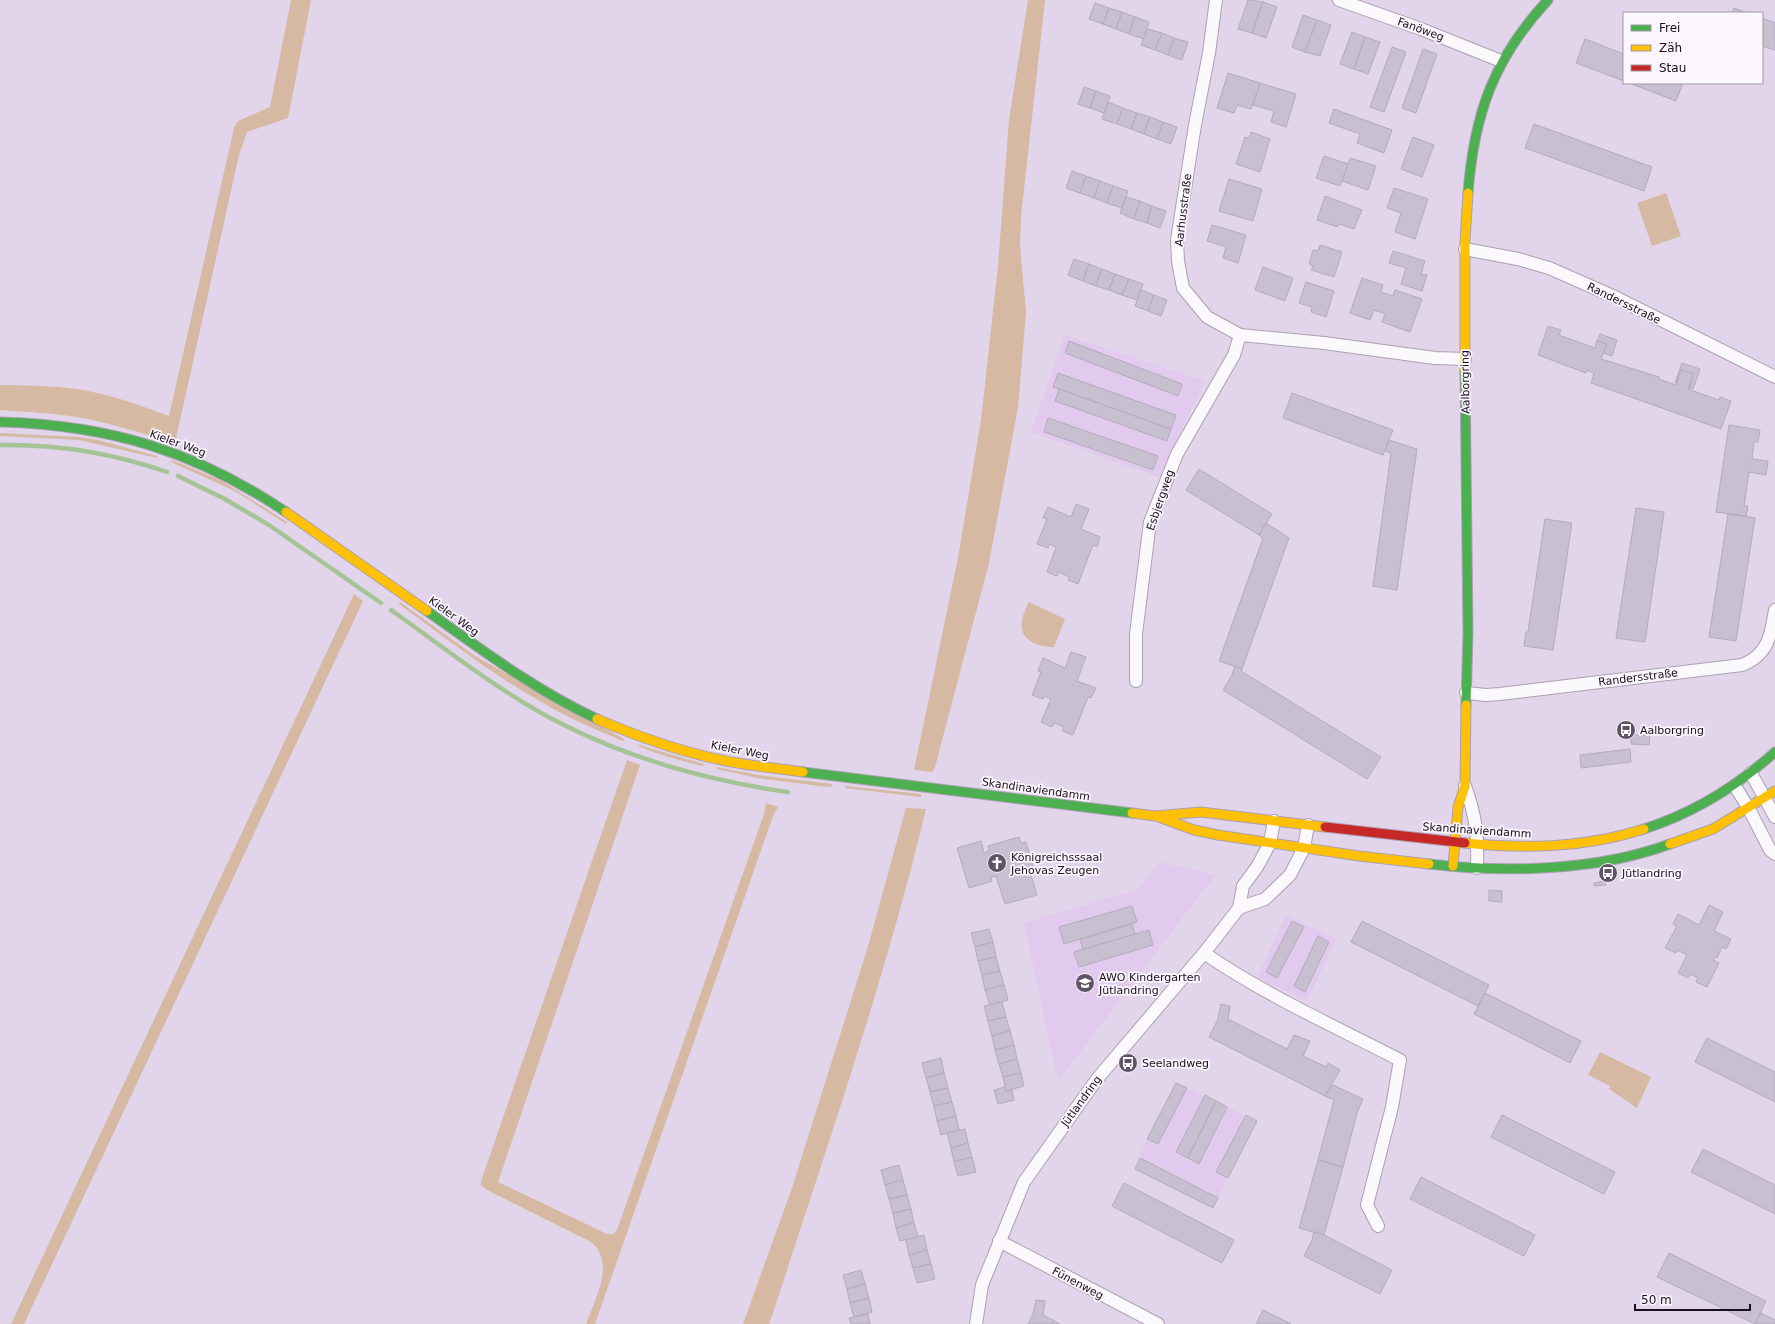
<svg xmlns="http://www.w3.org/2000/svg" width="1775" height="1324" viewBox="0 0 1775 1324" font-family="'DejaVu Sans',sans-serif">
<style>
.built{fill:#e1caed}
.green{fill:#d6b9a2}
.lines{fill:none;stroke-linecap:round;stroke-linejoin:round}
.stream{stroke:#a5c495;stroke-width:4.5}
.building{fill:#c8c0d1;stroke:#b3abbd}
.street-casing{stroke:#aba0b1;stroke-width:14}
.fast-casing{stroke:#aba0b1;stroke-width:11}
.slow-casing{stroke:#aba0b1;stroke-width:11}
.jam-casing{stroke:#aba0b1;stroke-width:11}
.street{stroke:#fbf9fc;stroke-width:12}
.fast{stroke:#4caf50;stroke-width:9}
.slow{stroke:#ffc107;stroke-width:9}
.jam{stroke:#c62828;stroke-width:9}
.labels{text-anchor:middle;stroke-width:3.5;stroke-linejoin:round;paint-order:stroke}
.street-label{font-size:11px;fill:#190f1d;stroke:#fbf5fd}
.poi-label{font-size:11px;fill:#190f1d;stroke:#fbf5fd;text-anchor:start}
</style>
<rect width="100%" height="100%" fill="#e2d4ea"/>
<g class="built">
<path d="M1064 335 1205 381 1159 477 1031 432Z"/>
<path d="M1159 862 1215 875 1058 1081 1024 923 1139 889Z"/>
<path d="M1286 915 1336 939 1307 1001 1257 977Z"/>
<path d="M1176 1083 1257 1121 1213 1208 1135 1169 1147 1139Z"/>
</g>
<g class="green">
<path d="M291 0H311L288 118 247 132 239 155 175 443C144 434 114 424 83 418 55 413 28 412 0 410V385C26 385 51 386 77 389 109 394 139 405 169 416L234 128 238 121 270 107Z"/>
<path d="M1028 0H1045L1021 216 1020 246 1026 312 1018 407 989 563 935 767 932 772 914 770 958 558 981 420 998 266 1009 120Z"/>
<path d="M1666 193 1681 236 1652 246 1637 203Z"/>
<path d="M0 433 79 437 98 440 157 456V458L79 440 0 436Z"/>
<path d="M172 460 222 481 287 522 286 524 235 491 171 462Z"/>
<path d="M354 594 363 601 24 1324H11Z"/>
<path d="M400 602 475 656 624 739 623 741C604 733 584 725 565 715 506 685 452 643 399 604Z"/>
<path d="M1029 602 1065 619 1054 647C1022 646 1014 629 1029 602Z"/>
<path d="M639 745 704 764 703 766C681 761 659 755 638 746Z"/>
<path d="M627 760 640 765 498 1182 607 1234H613L617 1230 764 814 766 803 778 807 773 816 595 1324H586C595 1299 616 1263 591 1242L487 1190 481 1185V1181Z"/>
<path d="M717 767 758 775 832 784V786L828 787 757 778 717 769Z"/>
<path d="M845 786 921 794V797L845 788Z"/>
<path d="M906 808 926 809C885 980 827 1146 773 1313L769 1324H743L792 1188 869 943Z"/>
<path d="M1600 1052 1651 1077 1637 1108 1609 1089 1610 1086 1588 1075Z"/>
</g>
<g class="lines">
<g class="stream">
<path d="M0 445C58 444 113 453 167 472"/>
<path d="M178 476 223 498 269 525 381 603"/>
<path d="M391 610C446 649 502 694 562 724 633 760 710 781 788 792"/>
</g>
</g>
<g class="building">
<path d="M1248 0 1263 2 1252 33 1238 29Z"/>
<path d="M1263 2 1277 7 1266 38 1252 33Z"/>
<path d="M1095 3 1109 8 1103 24 1089 19Z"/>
<path d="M1109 8 1122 12 1116 29 1103 24Z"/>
<path d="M1734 8 1748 13H1732Z"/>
<path d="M1122 12 1135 17 1129 34 1116 29Z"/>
<path d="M1303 15 1317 20 1305 52 1292 47Z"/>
<path d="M1135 17 1149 22 1144 39 1129 34Z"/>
<path d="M1762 18 1775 23V50L1762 46Z"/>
<path d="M1317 20 1331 25 1320 56 1305 52Z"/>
<path d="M1147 29 1162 33 1155 50 1141 45Z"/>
<path d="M1352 32 1365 37 1354 69 1340 64Z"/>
<path d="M1162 33 1174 38 1168 55 1155 50Z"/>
<path d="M1365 37 1380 42 1368 74 1354 69Z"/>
<path d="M1174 38 1188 42 1182 60 1168 55Z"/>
<path d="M1585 39 1624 54V81L1576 63Z"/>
<path d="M1392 47 1406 52 1384 112 1370 107Z"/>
<path d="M1423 49 1437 54 1416 113 1402 108Z"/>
<path d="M1228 73 1260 83 1251 109 1237 105 1234 113 1217 108Z"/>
<path d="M1260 83 1296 94 1286 127 1271 122 1274 111 1253 105Z"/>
<path d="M1629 83H1683L1676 101Z"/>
<path d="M1084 87 1096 91 1090 108 1078 104Z"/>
<path d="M1096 91 1110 96 1104 113 1090 108Z"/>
<path d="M1108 102 1123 108 1117 124 1102 119Z"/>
<path d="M1123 108 1137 113 1131 129 1117 124Z"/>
<path d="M1334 109 1392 130 1384 153 1357 143 1360 134 1329 123Z"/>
<path d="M1137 113 1150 117 1144 134 1131 129Z"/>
<path d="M1150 117 1163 122 1157 139 1144 134Z"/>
<path d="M1163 122 1177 127 1171 144 1157 139Z"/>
<path d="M1534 124 1652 167 1644 191 1525 148Z"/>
<path d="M1251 132 1270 139 1260 172 1236 164 1245 137 1249 138Z"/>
<path d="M1413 137 1434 145 1422 177 1401 169Z"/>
<path d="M1324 156 1348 164 1340 186 1316 178Z"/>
<path d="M1350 158 1376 166 1368 190 1342 181Z"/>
<path d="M1072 171 1086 176 1080 193 1066 188Z"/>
<path d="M1086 176 1100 181 1094 198 1080 193Z"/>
<path d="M1229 179 1262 189 1253 221 1219 211Z"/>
<path d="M1100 181 1113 186 1107 203 1094 198Z"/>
<path d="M1113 186 1128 191 1122 208 1107 203Z"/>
<path d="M1394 188 1428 199 1415 239 1395 232 1401 213 1387 208Z"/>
<path d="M1325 196 1362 210 1354 229 1339 224 1338 227 1317 220Z"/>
<path d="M1126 197 1140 201 1134 219 1120 213Z"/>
<path d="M1140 201 1152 206 1147 223 1134 219Z"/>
<path d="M1152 206 1166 211 1160 228 1147 223Z"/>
<path d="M1212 225 1246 235 1238 263 1223 258 1226 247 1207 241Z"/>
<path d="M1320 245 1342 252 1334 277 1311 270 1313 266 1309 264 1313 250 1318 251Z"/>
<path d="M1393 251 1425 261 1421 274 1427 275 1422 291 1401 284 1406 268 1389 263Z"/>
<path d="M1074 259 1089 264 1083 281 1068 275Z"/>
<path d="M1089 264 1102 269 1096 286 1083 281Z"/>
<path d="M1263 267 1293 278 1285 301 1255 290Z"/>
<path d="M1102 269 1115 274 1109 290 1096 286Z"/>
<path d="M1115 274 1129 279 1122 295 1109 290Z"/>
<path d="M1362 278 1383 285 1381 292 1393 296 1395 290 1422 299 1410 332 1382 322 1385 314 1374 310 1370 320 1350 313Z"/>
<path d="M1129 279 1143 284 1137 300 1122 295Z"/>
<path d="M1306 282 1334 291 1326 317 1311 312 1312 307 1299 303Z"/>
<path d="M1141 290 1154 295 1148 311 1135 306Z"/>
<path d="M1154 295 1167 300 1161 316 1148 311Z"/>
<path d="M1548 326 1561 330 1559 335 1595 348 1597 341 1607 344 1601 359 1659 377V379L1676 385 1681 370 1694 374 1688 389 1719 400 1720 397 1731 401 1721 429 1591 383 1594 373 1587 370 1586 373 1538 355Z"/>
<path d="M1600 334 1617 340 1612 356 1603 353 1607 344 1597 341Z"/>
<path d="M1069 341 1182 384 1178 396 1065 353Z"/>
<path d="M1682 363 1700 369 1693 389 1689 388 1694 374 1681 370 1676 383H1675Z"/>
<path d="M1058 373 1176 415 1171 429 1053 387Z"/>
<path d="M1059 389 1171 429 1167 441 1055 401Z"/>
<path d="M1292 393 1393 430 1383 455 1283 418Z"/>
<path d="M1048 418 1158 456 1153 470 1044 432Z"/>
<path d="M1729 425 1760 430 1758 442H1754L1752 459 1768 461 1766 475 1749 472 1744 506H1748L1746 516 1716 512Z"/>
<path d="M1389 440 1417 449 1397 590 1373 586 1391 453 1385 451Z"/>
<path d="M1199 469 1272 514 1259 535 1186 490Z"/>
<path d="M1076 504 1089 509 1081 529 1100 537 1097 547 1093 545 1078 584 1068 580 1069 577 1058 572 1057 576 1047 572 1056 547 1049 544 1048 548 1037 544 1047 519 1043 518 1048 507 1071 517Z"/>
<path d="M1636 508 1664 512 1645 642 1616 638Z"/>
<path d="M1728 514 1755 518 1736 641 1709 637Z"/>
<path d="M1545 519 1572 523 1553 650 1524 646 1526 632H1528Z"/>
<path d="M1266 523 1289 538 1242 669 1219 661 1263 538 1259 535Z"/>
<path d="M1071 652 1086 657 1077 681 1096 688 1091 698 1088 697 1073 735 1062 731 1064 727 1054 723 1052 727 1041 722 1051 699 1044 696 1043 699 1032 695 1041 672 1038 671 1043 658 1065 668Z"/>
<path d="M1235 666 1242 669 1241 671 1381 757 1367 779 1223 690 1232 675Z"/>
<path d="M1631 735H1650L1649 745 1631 744Z"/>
<path d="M1630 749 1631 762 1581 768 1580 755Z"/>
<path d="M1019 837 1021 843 1026 842 1035 874 1031 875 1037 895 1005 904 996 876 991 877 992 881 969 888 957 848 981 841 984 853 989 851 988 846Z"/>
<path d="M1605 881 1606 885 1594 886V883Z"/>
<path d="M1489 890 1502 891V902L1489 901Z"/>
<path d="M1709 905 1723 912 1714 931 1731 939 1726 949 1722 947 1717 958 1715 957 1713 960 1719 963 1707 987 1696 982 1698 978 1690 974 1688 978 1678 973 1687 955 1677 950 1676 953 1665 948 1677 926 1673 924 1678 914 1699 925Z"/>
<path d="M1132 906 1137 922 1064 944 1059 927Z"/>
<path d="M1292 921 1304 927 1277 978 1266 972Z"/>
<path d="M1362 921 1489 985 1478 1006 1351 942Z"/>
<path d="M1132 924 1135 934 1083 950 1080 939Z"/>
<path d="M989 929 993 942 975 947 971 933Z"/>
<path d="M1149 930 1153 945 1079 967 1074 952Z"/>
<path d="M1318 936 1329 942 1305 992 1294 986Z"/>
<path d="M993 942 996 957 978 961 975 947Z"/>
<path d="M996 957 1000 971 982 975 978 961Z"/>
<path d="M1000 971 1004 985 985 990 982 975Z"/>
<path d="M1004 985 1008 1000 990 1005 985 990Z"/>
<path d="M1485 993 1581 1041 1570 1063 1474 1014Z"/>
<path d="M1002 1002 1006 1017 988 1021 984 1006Z"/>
<path d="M1221 1004 1230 1006 1228 1019 1287 1049 1294 1035 1310 1041 1303 1056 1326 1067 1328 1063 1340 1070 1325 1096 1209 1037 1218 1019Z"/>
<path d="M1006 1017 1010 1031 992 1036 988 1021Z"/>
<path d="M1010 1031 1014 1045 995 1050 992 1036Z"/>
<path d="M1707 1038 1775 1072V1102L1695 1062Z"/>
<path d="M1014 1045 1017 1059 999 1064 995 1050Z"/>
<path d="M941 1058 944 1073 926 1078 922 1063Z"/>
<path d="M1017 1059 1021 1073 1003 1077 999 1064Z"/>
<path d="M944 1073 948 1088 930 1092 926 1078Z"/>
<path d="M1021 1073 1024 1086 1006 1091 1003 1077Z"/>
<path d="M1176 1083 1187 1088 1158 1144 1147 1139Z"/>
<path d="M1333 1085 1363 1099 1357 1113 1343 1167 1318 1160 1334 1100 1325 1096Z"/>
<path d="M1005 1087 1006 1091 1012 1090 1014 1100 998 1104 994 1090Z"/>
<path d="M948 1088 952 1102 934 1106 930 1092Z"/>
<path d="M1205 1095 1216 1101 1188 1158 1176 1152Z"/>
<path d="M1216 1101 1227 1107 1199 1164 1188 1158Z"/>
<path d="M952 1102 956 1116 937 1121 934 1106Z"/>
<path d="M1246 1115 1257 1121 1228 1178 1216 1172Z"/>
<path d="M1502 1115 1615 1172 1604 1194 1491 1137Z"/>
<path d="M956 1116 959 1130 941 1135 937 1121Z"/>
<path d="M965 1129 968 1143 951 1148 947 1133Z"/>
<path d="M968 1143 972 1157 954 1162 951 1148Z"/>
<path d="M1703 1149 1775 1185V1214L1691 1172Z"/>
<path d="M972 1157 976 1172 958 1176 954 1162Z"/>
<path d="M1140 1158 1218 1198 1213 1208 1135 1169Z"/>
<path d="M1318 1160 1343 1167 1324 1235 1299 1228Z"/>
<path d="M899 1165 903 1180 885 1185 881 1170Z"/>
<path d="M1421 1177 1535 1235 1524 1256 1410 1199Z"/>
<path d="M903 1180 907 1195 889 1199 885 1185Z"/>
<path d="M1124 1183 1234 1240 1222 1263 1112 1206Z"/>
<path d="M907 1195 911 1209 893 1213 889 1199Z"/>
<path d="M911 1209 914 1223 896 1228 893 1213Z"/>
<path d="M914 1223 918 1237 900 1241 896 1228Z"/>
<path d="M1314 1232 1324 1235 1392 1270 1380 1294 1304 1256 1312 1240Z"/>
<path d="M924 1235 927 1250 909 1255 906 1240Z"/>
<path d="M927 1250 931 1264 913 1268 909 1255Z"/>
<path d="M1669 1253 1766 1301 1755 1324 1657 1277Z"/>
<path d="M931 1264 935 1279 917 1283 913 1268Z"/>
<path d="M861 1270 865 1284 847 1289 843 1275Z"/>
<path d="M865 1284 869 1298 850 1303 847 1289Z"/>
<path d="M869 1298 872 1312 854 1317 850 1303Z"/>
<path d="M1036 1300 1045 1301 1043 1315 1060 1324H1028L1033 1314Z"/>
<path d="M1263 1310 1291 1324H1256Z"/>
<path d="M1761 1313 1775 1320V1324H1755Z"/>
<path d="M868 1314 870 1324H851L849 1318Z"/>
</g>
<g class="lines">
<defs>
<g id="street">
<path d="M1216 0 1209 53 1195 125 1177 240 1178 261 1183 288 1207 317 1240 335 1324 343 1435 358 1465 359"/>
<path d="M1339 0 1421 29 1501 61"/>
<path d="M1465 249 1518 259 1549 268 1615 297 1775 377"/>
<path d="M1136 681V634L1150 522 1177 454 1234 355 1240 335"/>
<path d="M1466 693 1486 695 1500 694 1742 665C1768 655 1771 635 1775 610"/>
<path d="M1751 773 1775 817"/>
<path d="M1465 786C1476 816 1478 835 1477 868"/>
<path d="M1735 786 1749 809 1770 850 1775 854"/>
<path d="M1239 908 1265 899 1290 875 1304 848 1308 825"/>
<path d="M1204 953C1265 995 1334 1026 1400 1060L1392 1107 1367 1205 1378 1226"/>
<path d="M999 1241 1158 1324"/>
<path d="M976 1324 982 1285 1024 1182 1097 1079 1204 953 1239 908 1243 886 1257 867 1270 843 1274 821"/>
</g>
<g id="fast">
<path d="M1468 193C1474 114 1494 58 1548 0"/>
<path d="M1465 371 1468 633 1466 705"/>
<path d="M0 422C110 425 195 451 286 512"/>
<path d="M427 611C482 650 535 690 597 719"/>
<path d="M803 772 1132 813"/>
<path d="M1644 829C1694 813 1736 787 1775 752"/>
<path d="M1429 864C1506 873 1597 871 1670 844"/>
</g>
<g id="slow">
<path d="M1465 371V241L1468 193"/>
<path d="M286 512 427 611"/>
<path d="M597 719C643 739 693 756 743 764 763 767 783 769 803 772"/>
<path d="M1132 813 1155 816 1201 812 1325 827"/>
<path d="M1159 817 1194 830 1218 835 1359 856 1429 864"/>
<path d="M1465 843C1526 849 1585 848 1644 829"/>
<path d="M1670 844 1713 829 1775 791"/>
<path d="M1453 866 1458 807 1465 786 1466 705"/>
</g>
<path id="jam" d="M1325 827 1465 843"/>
</defs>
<use href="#street" class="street-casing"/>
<use href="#fast" class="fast-casing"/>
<use href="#slow" class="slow-casing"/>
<use href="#jam" class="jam-casing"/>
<use href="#street" class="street"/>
<use href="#fast" class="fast"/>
<use href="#slow" class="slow"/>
<use href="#jam" class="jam"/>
</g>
<defs>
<symbol id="bus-disc" viewBox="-11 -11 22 22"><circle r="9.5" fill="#5f5465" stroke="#fbf5fd"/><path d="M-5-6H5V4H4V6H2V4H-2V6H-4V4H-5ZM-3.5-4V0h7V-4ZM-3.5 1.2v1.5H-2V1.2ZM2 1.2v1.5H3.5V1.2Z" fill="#fff"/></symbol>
<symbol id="church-disc" viewBox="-11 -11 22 22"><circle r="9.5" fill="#5f5465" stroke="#fbf5fd"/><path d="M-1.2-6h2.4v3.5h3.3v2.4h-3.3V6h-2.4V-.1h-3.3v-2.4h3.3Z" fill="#fff"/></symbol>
<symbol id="school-disc" viewBox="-11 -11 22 22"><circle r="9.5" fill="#5f5465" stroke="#fbf5fd"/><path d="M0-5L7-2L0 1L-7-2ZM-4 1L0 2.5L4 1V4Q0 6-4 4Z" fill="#fff"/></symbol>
</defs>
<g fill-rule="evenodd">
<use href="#bus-disc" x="1615" y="719" width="22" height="22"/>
<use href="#church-disc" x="986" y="852" width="22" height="22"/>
<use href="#bus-disc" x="1597" y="862" width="22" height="22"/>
<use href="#school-disc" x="1074" y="972" width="22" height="22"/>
<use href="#bus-disc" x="1117" y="1052" width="22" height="22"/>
</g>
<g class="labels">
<g class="street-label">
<text transform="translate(1421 29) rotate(20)" y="4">Fanöweg</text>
<text transform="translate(1183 210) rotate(-83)" y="4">Aarhusstraße</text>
<text transform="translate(1624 303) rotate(26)" y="4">Randersstraße</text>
<text transform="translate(1465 382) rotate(-91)" y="4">Aalborgring</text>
<text transform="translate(178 443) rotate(20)" y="4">Kieler Weg</text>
<text transform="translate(1160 500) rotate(-71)" y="4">Esbjergweg</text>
<text transform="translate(454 616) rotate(36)" y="4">Kieler Weg</text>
<text transform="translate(1638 677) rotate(-7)" y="4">Randersstraße</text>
<text transform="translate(740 750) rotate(11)" y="4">Kieler Weg</text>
<text transform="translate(1036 789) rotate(8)" y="4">Skandinaviendamm</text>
<text transform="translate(1477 830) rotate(4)" y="4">Skandinaviendamm</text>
<text transform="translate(1081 1101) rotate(-54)" y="4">Jütlandring</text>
<text transform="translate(1078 1283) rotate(28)" y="4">Fünenweg</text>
</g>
<g class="poi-label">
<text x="1640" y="734">Aalborgring</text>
<text x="1011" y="861">Königreichsssaal<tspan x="1011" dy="13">Jehovas Zeugen</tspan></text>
<text x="1622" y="877">Jütlandring</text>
<text x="1099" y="981">AWO Kindergarten<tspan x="1099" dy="13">Jütlandring</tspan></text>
<text x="1142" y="1067">Seelandweg</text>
</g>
</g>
<rect x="1623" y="12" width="140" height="72" fill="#fbf5fd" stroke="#a199a3"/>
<rect x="1631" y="25" width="20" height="6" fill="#4caf50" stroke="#a199a3"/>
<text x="1659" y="32" font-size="12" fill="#190f1d">Frei</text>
<rect x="1631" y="45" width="20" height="6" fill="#ffc107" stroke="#a199a3"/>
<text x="1659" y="52" font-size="12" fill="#190f1d">Zäh</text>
<rect x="1631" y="65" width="20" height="6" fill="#c62828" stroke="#a199a3"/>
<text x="1659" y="72" font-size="12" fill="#190f1d">Stau</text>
<path d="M1635 1304v6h115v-6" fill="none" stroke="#190f1d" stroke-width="2"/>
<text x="1641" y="1304" font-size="12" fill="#190f1d" stroke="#fbf5fd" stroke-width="3" paint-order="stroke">50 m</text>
</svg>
